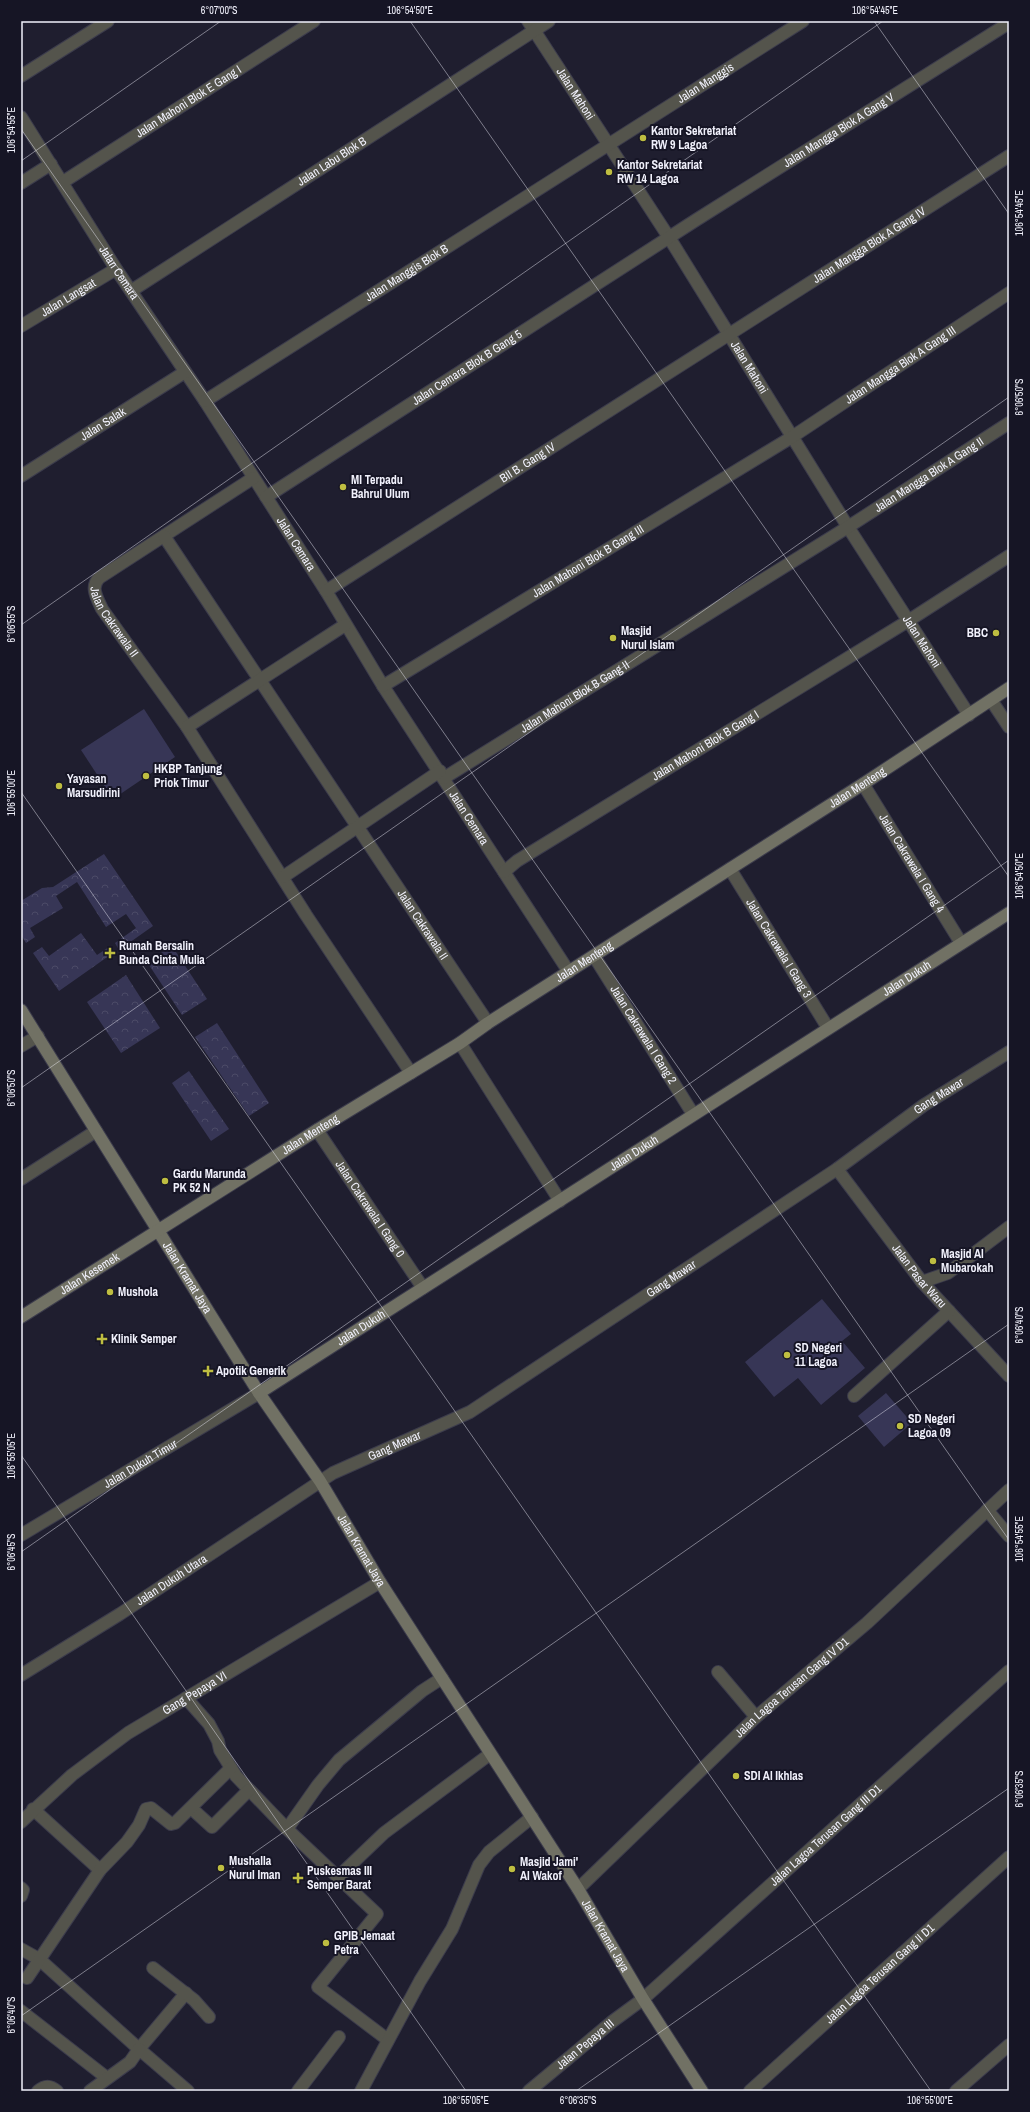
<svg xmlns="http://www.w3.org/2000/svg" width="1030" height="2112" viewBox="0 0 1030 2112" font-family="'Archivo Narrow',sans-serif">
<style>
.park{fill:url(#park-crowns)}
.garden{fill:#373656}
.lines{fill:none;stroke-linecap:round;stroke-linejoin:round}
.street-casing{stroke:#3c3c4c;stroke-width:14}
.secondary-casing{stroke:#3c3c4c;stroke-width:14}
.street{stroke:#54544c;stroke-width:12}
.secondary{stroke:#717164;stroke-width:12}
.ticks{fill:none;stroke:#f1f1fc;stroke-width:1;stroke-opacity:0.45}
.poi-dot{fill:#bfbe41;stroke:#161525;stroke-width:1.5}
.labels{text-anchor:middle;stroke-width:4;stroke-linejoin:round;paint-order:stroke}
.street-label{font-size:12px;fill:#f1f1fc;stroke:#161525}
.poi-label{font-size:12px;font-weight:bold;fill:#f1f1fc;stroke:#161525;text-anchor:start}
.neatline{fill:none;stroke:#f1f1fc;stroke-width:1.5}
.ticks-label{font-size:10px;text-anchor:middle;fill:#f1f1fc}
</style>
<defs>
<pattern id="park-crowns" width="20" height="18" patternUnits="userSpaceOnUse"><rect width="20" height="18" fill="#373656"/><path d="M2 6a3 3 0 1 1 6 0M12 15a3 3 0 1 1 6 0" fill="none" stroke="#4b4a67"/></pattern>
</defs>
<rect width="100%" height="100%" fill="#1f1e2f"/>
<g class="park">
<path d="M104 854 153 926 119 950 115 943 136 928 126 914 106 927 77 882 56 896 63 908 30 928 35 937 26 943 21 935V901L42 888 53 887Z"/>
<path d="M81 933 97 955 109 947 113 953 59 991 33 953 42 947 49 956Z"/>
<path d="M172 946 207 999 182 1015 147 962Z"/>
<path d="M126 975 160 1028 121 1053 87 1002Z"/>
<path d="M217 1023 269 1103 249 1116 195 1037Z"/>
<path d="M189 1071 229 1129 211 1141 172 1083Z"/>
</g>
<g class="garden">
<path d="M144 709 175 757 113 799 81 750Z"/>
<path d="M822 1299 851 1334 842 1341 865 1368 821 1405 798 1378 774 1397 745 1362Z"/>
<path d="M886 1393 912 1423 884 1447 858 1416Z"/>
</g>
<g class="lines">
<defs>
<g id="street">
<path id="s1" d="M528 21 670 239 848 527 969 715"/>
<path d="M21 76 108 21"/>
<path id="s2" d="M21 117 116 269 205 401 326 591 383 686 569 972"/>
<path id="s3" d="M63 182 314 21"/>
<path d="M21 183 51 164"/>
<path id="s4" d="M131 291 549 21"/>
<path id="s5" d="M21 326 116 269"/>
<path id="s6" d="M205 401 803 21"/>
<path id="s7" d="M21 476 185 372"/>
<path id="s8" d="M253 478 99 578C90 587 97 598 102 609L187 727 306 915 411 1073"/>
<path id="s9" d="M266 497 696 220 1009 23"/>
<path id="s10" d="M164 536 488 1023"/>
<path id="s11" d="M326 591 1009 156"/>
<path id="s12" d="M383 686 792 437 1009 293"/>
<path d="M991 700 1009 727"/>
<path d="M187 727 345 625"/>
<path id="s13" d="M444 778 848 527 1009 423"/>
<path id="s14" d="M863 784 961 943"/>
<path id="s15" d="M730 869 828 1028"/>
<path id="s16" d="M504 872 517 861 908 621 1009 556"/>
<path d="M283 877 440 771"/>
<path id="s17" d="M594 956 693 1114"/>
<path d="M460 1043 560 1201"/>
<path d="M21 1046 38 1036"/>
<path id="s18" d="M317 1130 423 1288"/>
<path id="s19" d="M837 1169 922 1282 1009 1376"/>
<path d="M21 1179 96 1131"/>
<path d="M922 1282 948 1273 1009 1227"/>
<path d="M854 1396 949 1311"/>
<path d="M987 1510 1009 1536"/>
<path id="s20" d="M21 1535 259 1393"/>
<path d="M718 1672 756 1717"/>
<path id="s21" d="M21 1675 120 1614 333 1473 470 1412 837 1169 924 1105 1009 1052"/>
<path d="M186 1698 209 1724 218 1741 220 1750 236 1776 287 1829"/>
<path d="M191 1808 212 1827 249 1790"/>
<path d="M33 1809 100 1870"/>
<path id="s22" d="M21 1822 72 1775 128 1733 380 1582"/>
<path d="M338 1877 384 1833 490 1754"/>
<path d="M21 1888 23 1890 21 1896"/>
<path id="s23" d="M578 1889 756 1717 867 1623 1009 1490"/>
<path d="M21 1949 39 1959 139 2049 186 1993"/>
<path d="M153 1968 194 2000 209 2017"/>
<path d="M27 1978 100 1870 127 1842 139 1825 146 1809 151 1808 171 1824 175 1823 231 1768"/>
<path d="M21 2011 107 2078"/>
<path d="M388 2040 318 1987 377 1914 287 1829 318 1785 339 1760 422 1691 442 1678"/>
<path d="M38 2091C45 2085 50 2085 57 2091"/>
<path d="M90 2091 130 2062 139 2049 188 2091"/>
<path d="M298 2091 339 2037"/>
<path d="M361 2091 420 1981 452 1929 479 1865 489 1852 532 1817"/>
<path id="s24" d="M529 2091 613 2021 643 1999 1009 1671"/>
<path id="s25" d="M750 2091 1009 1857"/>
<path d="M956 2091 1009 2045"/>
</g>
<g id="secondary">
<path id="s26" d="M21 1010 259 1393 320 1481 380 1582 578 1889 643 1999 702 2091"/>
<path id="s27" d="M21 1317 317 1130 460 1043 488 1023 863 784 1009 688"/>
<path id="s28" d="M259 1393 1009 913"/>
</g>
</defs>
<use href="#street" class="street-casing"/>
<use href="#secondary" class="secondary-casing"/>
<use href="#street" class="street"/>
<use href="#secondary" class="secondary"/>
</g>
<path class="ticks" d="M410 21 1009 877M874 21 1009 214M21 129 1009 1540M21 161 221 21M21 625 883 21M21 792 931 2091M21 1088 1009 397M21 1455 466 2091M21 1552 1009 860M21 2016 1009 1324M576 2091 1009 1788"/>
<g class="poi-dot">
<circle cx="643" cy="138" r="4"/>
<circle cx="609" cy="172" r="4"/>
<circle cx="343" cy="487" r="4"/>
<circle cx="996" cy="633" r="4"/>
<circle cx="613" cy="638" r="4"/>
<circle cx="146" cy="776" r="4"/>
<circle cx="59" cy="786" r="4"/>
<path d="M108 947h4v4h4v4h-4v4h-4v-4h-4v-4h4z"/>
<circle cx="165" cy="1181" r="4"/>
<circle cx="933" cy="1261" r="4"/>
<circle cx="110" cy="1292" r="4"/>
<path d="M100 1333h4v4h4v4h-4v4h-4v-4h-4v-4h4z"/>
<circle cx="787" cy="1355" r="4"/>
<path d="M206 1365h4v4h4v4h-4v4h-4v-4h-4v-4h4z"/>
<circle cx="900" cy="1426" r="4"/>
<circle cx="736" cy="1776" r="4"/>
<circle cx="221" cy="1868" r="4"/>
<circle cx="512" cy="1869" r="4"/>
<path d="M296 1872h4v4h4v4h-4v4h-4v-4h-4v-4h4z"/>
<circle cx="326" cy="1943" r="4"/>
</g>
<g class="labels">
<g class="street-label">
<text dy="4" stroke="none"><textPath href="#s6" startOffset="593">Jalan Manggis</textPath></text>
<text dy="4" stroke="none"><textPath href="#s1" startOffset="87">Jalan Mahoni</textPath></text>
<text dy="4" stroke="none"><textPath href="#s3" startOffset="149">Jalan Mahoni Blok E Gang I</textPath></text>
<text dy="4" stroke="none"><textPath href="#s9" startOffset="680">Jalan Mangga Blok A Gang V</textPath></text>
<text dy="4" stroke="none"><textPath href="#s4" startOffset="239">Jalan Labu Blok B</textPath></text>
<text dy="4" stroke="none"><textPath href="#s11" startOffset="644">Jalan Mangga Blok A Gang IV</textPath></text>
<text dy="4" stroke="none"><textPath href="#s2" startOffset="184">Jalan Cemara</textPath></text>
<text dy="4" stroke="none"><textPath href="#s6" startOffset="239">Jalan Manggis Blok B</textPath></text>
<text dy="4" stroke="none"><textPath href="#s5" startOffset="55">Jalan Langsat</textPath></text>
<text dy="4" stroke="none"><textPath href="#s12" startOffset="609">Jalan Mangga Blok A Gang III</textPath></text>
<text dy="4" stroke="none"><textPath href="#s1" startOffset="411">Jalan Mahoni</textPath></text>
<text dy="4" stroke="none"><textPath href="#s9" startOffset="239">Jalan Cemara Blok B Gang 5</textPath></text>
<text dy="4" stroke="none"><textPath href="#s7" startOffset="97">Jalan Salak</textPath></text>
<text dy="4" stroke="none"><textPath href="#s11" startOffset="239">BII B. Gang IV</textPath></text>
<text dy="4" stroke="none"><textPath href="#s13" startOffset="572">Jalan Mangga Blok A Gang II</textPath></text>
<text dy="4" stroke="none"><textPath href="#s2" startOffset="508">Jalan Cemara</textPath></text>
<text dy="4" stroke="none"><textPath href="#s12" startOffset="240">Jalan Mahoni Blok B Gang III</textPath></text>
<text dy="4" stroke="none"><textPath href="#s8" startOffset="234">Jalan Cakrawala II</textPath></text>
<text dy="4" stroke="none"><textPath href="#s1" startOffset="735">Jalan Mahoni</textPath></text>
<text dy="4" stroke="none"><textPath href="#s13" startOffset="154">Jalan Mahoni Blok B Gang II</textPath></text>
<text dy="4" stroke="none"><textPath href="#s16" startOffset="238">Jalan Mahoni Blok B Gang I</textPath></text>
<text dy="4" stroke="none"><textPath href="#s27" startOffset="990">Jalan Menteng</textPath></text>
<text dy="4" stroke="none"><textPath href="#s2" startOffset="832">Jalan Cemara</textPath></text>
<text dy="4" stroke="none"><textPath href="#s14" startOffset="93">Jalan Cakrawala I Gang 4</textPath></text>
<text dy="4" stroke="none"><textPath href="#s10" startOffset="467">Jalan Cakrawala II</textPath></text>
<text dy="4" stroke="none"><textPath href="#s15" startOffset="93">Jalan Cakrawala I Gang 3</textPath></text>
<text dy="4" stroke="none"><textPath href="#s27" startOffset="666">Jalan Menteng</textPath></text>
<text dy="4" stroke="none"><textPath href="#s28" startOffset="769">Jalan Dukuh</textPath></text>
<text dy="4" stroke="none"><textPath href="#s17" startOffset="93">Jalan Cakrawala I Gang 2</textPath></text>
<text dy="4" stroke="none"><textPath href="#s21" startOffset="1087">Gang Mawar</textPath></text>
<text dy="4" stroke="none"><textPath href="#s27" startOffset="342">Jalan Menteng</textPath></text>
<text dy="4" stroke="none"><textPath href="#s28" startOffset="445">Jalan Dukuh</textPath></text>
<text dy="4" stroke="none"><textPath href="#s18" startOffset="95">Jalan Cakrawala I Gang 0</textPath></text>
<text dy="4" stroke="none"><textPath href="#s27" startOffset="81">Jalan Kesemek</textPath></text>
<text dy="4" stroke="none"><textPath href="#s19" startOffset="135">Jalan Pasar Waru</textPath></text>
<text dy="4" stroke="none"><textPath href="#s26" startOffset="315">Jalan Kramat Jaya</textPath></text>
<text dy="4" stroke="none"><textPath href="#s21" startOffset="763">Gang Mawar</textPath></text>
<text dy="4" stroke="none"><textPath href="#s28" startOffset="121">Jalan Dukuh</textPath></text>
<text dy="4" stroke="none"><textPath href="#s21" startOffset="439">Gang Mawar</textPath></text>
<text dy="4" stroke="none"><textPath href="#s20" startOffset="139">Jalan Dukuh Timur</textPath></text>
<text dy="4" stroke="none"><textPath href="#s26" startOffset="639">Jalan Kramat Jaya</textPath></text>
<text dy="4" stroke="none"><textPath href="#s21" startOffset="178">Jalan Dukuh Utara</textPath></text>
<text dy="4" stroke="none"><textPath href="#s23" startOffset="294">Jalan Lagoa Terusan Gang IV D1</textPath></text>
<text dy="4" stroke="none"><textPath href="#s22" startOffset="217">Gang Pepaya VI</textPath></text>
<text dy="4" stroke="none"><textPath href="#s24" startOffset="392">Jalan Lagoa Terusan Gang III D1</textPath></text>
<text dy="4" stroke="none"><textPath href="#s26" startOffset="1095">Jalan Kramat Jaya</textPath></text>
<text dy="4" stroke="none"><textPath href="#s25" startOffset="175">Jalan Lagoa Terusan Gang II D1</textPath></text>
<text dy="4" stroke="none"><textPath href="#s24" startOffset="73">Jalan Pepaya III</textPath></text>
</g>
<g class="poi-label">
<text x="651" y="135">Kantor Sekretariat<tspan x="651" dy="14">RW 9 Lagoa</tspan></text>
<text x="617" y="169">Kantor Sekretariat<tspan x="617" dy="14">RW 14 Lagoa</tspan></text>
<text x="351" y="484">MI Terpadu<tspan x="351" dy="14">Bahrul Ulum</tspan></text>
<text x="621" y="635">Masjid<tspan x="621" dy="14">Nurul Islam</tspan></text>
<text x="988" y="637" text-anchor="end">BBC</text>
<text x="154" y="773">HKBP Tanjung<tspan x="154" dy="14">Priok Timur</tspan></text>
<text x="67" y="783">Yayasan<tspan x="67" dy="14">Marsudirini</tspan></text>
<text x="119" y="950">Rumah Bersalin<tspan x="119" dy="14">Bunda Cinta Mulia</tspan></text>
<text x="173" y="1178">Gardu Marunda<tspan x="173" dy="14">PK 52 N</tspan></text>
<text x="941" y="1258">Masjid Al<tspan x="941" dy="14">Mubarokah</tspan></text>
<text x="118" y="1296">Mushola</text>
<text x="111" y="1343">Klinik Semper</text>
<text x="795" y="1352">SD Negeri<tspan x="795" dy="14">11 Lagoa</tspan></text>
<text x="216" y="1375">Apotik Generik</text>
<text x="908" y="1423">SD Negeri<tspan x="908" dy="14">Lagoa 09</tspan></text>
<text x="744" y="1780">SDI Al Ikhlas</text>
<text x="229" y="1865">Mushalla<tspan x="229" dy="14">Nurul Iman</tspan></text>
<text x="520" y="1866">Masjid Jami'<tspan x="520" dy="14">Al Wakof</tspan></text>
<text x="307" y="1875">Puskesmas III<tspan x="307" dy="14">Semper Barat</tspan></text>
<text x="334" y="1940">GPIB Jemaat<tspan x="334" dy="14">Petra</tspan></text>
</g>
</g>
<rect width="1030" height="2112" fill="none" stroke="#161525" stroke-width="44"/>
<rect x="22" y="22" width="986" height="2068" class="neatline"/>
<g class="ticks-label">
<text x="219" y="14">6°07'00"S</text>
<text x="410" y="14">106°54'50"E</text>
<text x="875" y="14">106°54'45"E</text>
<text transform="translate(11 130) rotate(-90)" y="4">106°54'55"E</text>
<text transform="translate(1019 213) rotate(-90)" y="4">106°54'45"E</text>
<text transform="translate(1019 397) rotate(-90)" y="4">6°06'50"S</text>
<text transform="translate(11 624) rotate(-90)" y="4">6°06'55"S</text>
<text transform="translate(11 793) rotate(-90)" y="4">106°55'00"E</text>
<text transform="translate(1019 876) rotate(-90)" y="4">106°54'50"E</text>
<text transform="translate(11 1088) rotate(-90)" y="4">6°06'50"S</text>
<text transform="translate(1019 1325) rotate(-90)" y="4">6°06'40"S</text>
<text transform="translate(11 1456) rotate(-90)" y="4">106°55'05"E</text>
<text transform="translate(1019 1539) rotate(-90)" y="4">106°54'55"E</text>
<text transform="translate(11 1552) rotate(-90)" y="4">6°06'45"S</text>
<text transform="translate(1019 1789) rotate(-90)" y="4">6°06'35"S</text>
<text transform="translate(11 2015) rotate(-90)" y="4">6°06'40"S</text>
<text x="466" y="2104">106°55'05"E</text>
<text x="578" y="2104">6°06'35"S</text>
<text x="930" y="2104">106°55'00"E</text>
</g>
</svg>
